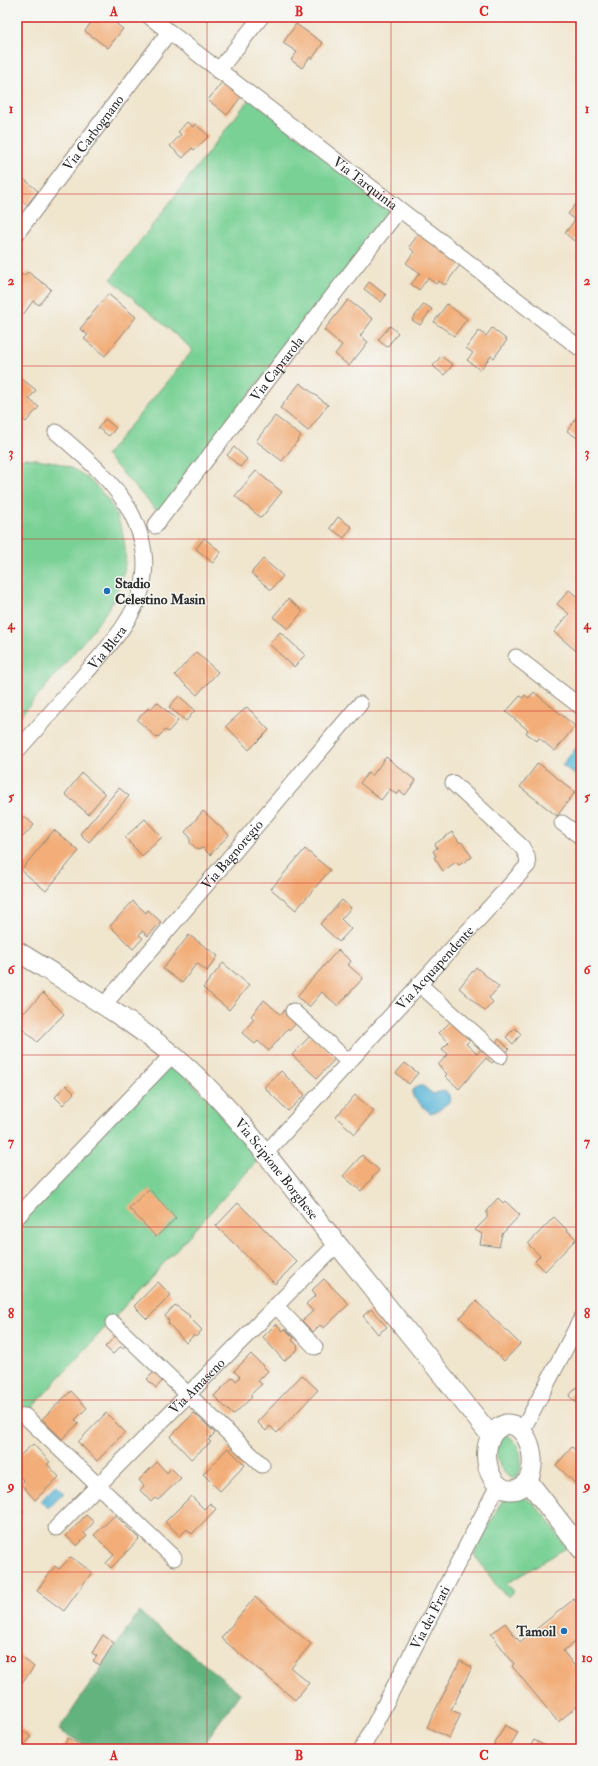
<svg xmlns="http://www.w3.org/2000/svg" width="598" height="1766" viewBox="0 0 598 1766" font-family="'IM FELL Double Pica',serif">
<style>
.green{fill:#7ad196;stroke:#527e60}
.forest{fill:#63b37f;stroke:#476f55}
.water{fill:#59b5d7;stroke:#427081}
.building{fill:#f2ad78}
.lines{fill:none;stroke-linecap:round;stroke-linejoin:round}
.minor-casing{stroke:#8e887c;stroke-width:17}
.major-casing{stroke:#8e887c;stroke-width:21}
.minor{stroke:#fff;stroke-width:15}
.major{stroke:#fff;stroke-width:19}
.grid{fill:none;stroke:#d62828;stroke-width:1;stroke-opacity:0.55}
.poi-dot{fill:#1f6fb2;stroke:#f6f6f2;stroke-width:1.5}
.labels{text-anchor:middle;stroke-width:3;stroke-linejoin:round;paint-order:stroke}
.street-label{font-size:14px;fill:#2b2b2b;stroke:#f6f6f2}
.poi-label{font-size:14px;font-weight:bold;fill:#2b2b2b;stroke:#f6f6f2;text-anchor:start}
.neatline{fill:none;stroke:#d62828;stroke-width:1.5}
.grid-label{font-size:13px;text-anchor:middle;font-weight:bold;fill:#d62828}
</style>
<rect width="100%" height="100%" fill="#f6f6f2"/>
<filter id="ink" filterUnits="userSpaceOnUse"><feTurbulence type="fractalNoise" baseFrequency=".025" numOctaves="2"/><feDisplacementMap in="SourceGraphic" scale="8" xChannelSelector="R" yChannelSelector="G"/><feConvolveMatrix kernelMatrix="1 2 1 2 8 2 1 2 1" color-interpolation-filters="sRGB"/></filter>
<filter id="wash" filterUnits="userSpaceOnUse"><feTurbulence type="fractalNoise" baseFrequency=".012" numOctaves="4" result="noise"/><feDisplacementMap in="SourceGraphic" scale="16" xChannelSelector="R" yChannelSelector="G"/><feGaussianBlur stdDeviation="0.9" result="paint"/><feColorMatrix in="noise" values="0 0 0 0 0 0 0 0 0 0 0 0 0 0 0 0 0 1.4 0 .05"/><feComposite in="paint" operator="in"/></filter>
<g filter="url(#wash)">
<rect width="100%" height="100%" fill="#f0e5cd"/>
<g class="green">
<path d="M250 98 392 210 158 512 106 455 193 350 111 279Z"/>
<path d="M27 458C62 461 86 470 107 499 115 510 120 522 123 535 135 585 101 620 72 655 54 677 35 699 17 720V459Z"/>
<path d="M170 1062 207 1097 257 1161 17 1424V1224Z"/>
<path d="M504 1435C520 1436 527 1468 515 1478 502 1479 495 1456 497 1445 497 1442 499 1439 501 1436Z"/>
<path d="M521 1496C542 1505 555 1530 566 1548L506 1584 514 1591 509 1597 499 1589 474 1554 500 1504 509 1497Z"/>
</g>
<path class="forest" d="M139 1612 240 1693 200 1749H91L59 1730Z"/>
<g class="water">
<path d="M581 742V767L575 775 562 765Z"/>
<path d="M418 1086H423L433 1094 445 1090 449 1095 450 1101 438 1111 430 1113 413 1097V1090Z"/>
<path d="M56 1485 64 1492 48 1508 41 1501Z"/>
</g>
<g id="blocks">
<g class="building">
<path d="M95 17H108L123 29 108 48 85 31Z"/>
<path d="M296 24 323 43 312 59 310 57 302 68 291 60 297 52 283 43Z"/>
<path d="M225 78 244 93 227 115 208 100Z"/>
<path d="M187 122 193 127 195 124 209 136 194 150 192 148 183 158 170 146 181 134 178 132Z"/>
<path d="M17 173 38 191 27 205 17 197Z"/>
<path d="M580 199 581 240 577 237 574 241 565 233 575 220 568 214Z"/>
<path d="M422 229 463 261 445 285 439 281 436 284 428 278 419 290 411 284 420 273 406 263 414 252 409 247Z"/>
<path d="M28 272 51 289 39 305 33 301 17 323V276L19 278 22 274 24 276Z"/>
<path d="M369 282 386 295 381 302 364 289Z"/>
<path d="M108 294 136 317 105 356 84 339 88 335 80 329Z"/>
<path d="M348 300 373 319 360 336 368 342 349 366 335 354 342 345 324 330Z"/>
<path d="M424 304 432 309 420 325 412 320Z"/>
<path d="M447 304 467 319 454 336 434 322Z"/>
<path d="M390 326 398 333 387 347 378 340Z"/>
<path d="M492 328 507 340 494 358 491 356 480 370 467 360 473 353 466 348 479 331 486 336Z"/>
<path d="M441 356 453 365 444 375 433 366Z"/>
<path d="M17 375 36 390 29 399 39 407 26 422 17 415Z"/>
<path d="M300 383 328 405 308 431 280 408Z"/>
<path d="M578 415 581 417 580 440 567 431Z"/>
<path d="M275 416 301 436 282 461 256 441Z"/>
<path d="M105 419 116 428 109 436 98 428Z"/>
<path d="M234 447 247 459 240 467 227 455Z"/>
<path d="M256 471 282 492 261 518 235 496Z"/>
<path d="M338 517 352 527 344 538 330 528Z"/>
<path d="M204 538 221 552 213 563 196 549Z"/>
<path d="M263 559 283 576 271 590 251 573Z"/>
<path d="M569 590 581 600V603L576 610 581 614V655L554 632 569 614 557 604Z"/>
<path d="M288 599 303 611 288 629 273 617Z"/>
<path d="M280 632 305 655 294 667 269 644Z"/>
<path d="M196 652 218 672 197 695 175 675Z"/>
<path d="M534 692 575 726 555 751 539 738 537 741 526 733 528 730 506 712 520 696 523 698 525 695 529 698Z"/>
<path d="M179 696 195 710 186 721 169 707Z"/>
<path d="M157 702 178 721 168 732 165 730 157 738 137 720 148 708 150 710Z"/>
<path d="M247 707 269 730 249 750 226 726Z"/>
<path d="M386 757 416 781 405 795 400 791 397 795 390 789 381 800 360 783 368 773 372 776Z"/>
<path d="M538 763 575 792 557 816 520 787Z"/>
<path d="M82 773 105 794 88 814 65 794Z"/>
<path d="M119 788 129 796 89 842 80 834Z"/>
<path d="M203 811 229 835 210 855 203 848 198 850 190 843V837L185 832Z"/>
<path d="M24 816 34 825 23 837 17 832V824Z"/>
<path d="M145 819 162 837 142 856 125 837Z"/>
<path d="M54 830 79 851 46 891 21 870Z"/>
<path d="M452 832 460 843 462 842 472 857 459 865 456 862 443 871 434 857 436 856 433 851 437 848 435 844Z"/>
<path d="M305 849 330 870 296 910 271 889Z"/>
<path d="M342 900 351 908 341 919 351 929 339 942 320 924Z"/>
<path d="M133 901 146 913 148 910 161 922 148 936 142 931 139 935 143 938 133 949 110 926Z"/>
<path d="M189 935 218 956 207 971 197 963 182 983 163 969Z"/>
<path d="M338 950 351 961 348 965 363 978 338 1006 322 992 309 1007 297 996Z"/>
<path d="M223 963 249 985 229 1010 203 988Z"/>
<path d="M476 967 499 987 489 998 493 1002 485 1011 459 988Z"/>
<path d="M43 993 64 1014 37 1042 17 1023V1020Z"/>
<path d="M264 1000 281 1015 285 1010 298 1021 290 1030 288 1028 269 1051 258 1041 255 1044 242 1033 254 1019 251 1016Z"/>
<path d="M450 1022 470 1040 466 1044 477 1054 484 1046 497 1058 492 1063 486 1058 459 1089 445 1076 447 1074 438 1065 448 1054 442 1049 449 1042 439 1033Z"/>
<path d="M515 1028 521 1034 513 1044 506 1037Z"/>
<path d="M311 1035 336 1058 317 1078 292 1055Z"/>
<path d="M499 1039 509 1049 505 1054 495 1044Z"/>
<path d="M405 1063 418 1073 409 1084 396 1073Z"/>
<path d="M281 1071 305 1095 288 1111 264 1087Z"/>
<path d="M66 1085 74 1093 63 1105 55 1097Z"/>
<path d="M355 1095 374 1111 355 1134 336 1117Z"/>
<path d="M362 1155 379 1170 361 1191 343 1176Z"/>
<path d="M149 1189 176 1218 156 1237 129 1208Z"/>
<path d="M498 1198 503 1203 505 1201 520 1215 502 1234 499 1247 480 1244 482 1234 475 1230 487 1218V1210Z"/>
<path d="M238 1203 297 1262 275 1284 216 1226Z"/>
<path d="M554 1217 576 1239 545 1271 535 1261 540 1256 528 1244Z"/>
<path d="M324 1279 349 1304 324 1328 320 1325 313 1332 302 1321 313 1311 306 1304 316 1295 312 1290Z"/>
<path d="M158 1282 171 1295 147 1319 134 1306Z"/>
<path d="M476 1301 520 1344 504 1361 460 1318Z"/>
<path d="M175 1305 190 1316 189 1317 202 1330 196 1337 194 1335 186 1343 168 1323 169 1321 165 1316Z"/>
<path d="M371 1309 387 1327 378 1334 363 1316Z"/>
<path d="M276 1324 283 1331 285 1329 294 1338 292 1340 298 1346 297 1347 298 1349 284 1361 263 1337Z"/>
<path d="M118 1333 128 1342 123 1348 120 1347 113 1354 105 1347Z"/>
<path d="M251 1354 268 1371 258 1381 262 1384 250 1395 252 1397 233 1415 214 1396 233 1377 236 1381 240 1377 234 1371Z"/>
<path d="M156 1370 165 1378 156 1388 147 1379Z"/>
<path d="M302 1375 318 1390 277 1433 270 1426 266 1431 257 1422Z"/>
<path d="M580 1383 581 1384V1407L569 1396Z"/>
<path d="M71 1391 87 1408 75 1420 79 1423 62 1439 42 1419Z"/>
<path d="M106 1413 125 1432 97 1461 78 1442Z"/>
<path d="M194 1413 215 1433 208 1440 211 1442 191 1459 170 1437Z"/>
<path d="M33 1444 50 1462 47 1464 59 1477 35 1500 21 1484 24 1481 17 1474V1458Z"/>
<path d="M572 1447 581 1456V1484L579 1487 556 1465Z"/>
<path d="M228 1448 245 1465 220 1491 203 1474Z"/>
<path d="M157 1462 167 1473 171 1468 181 1478 158 1500 155 1498 151 1502 140 1490 144 1486 139 1480Z"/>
<path d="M191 1496 204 1509 210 1503 216 1509 192 1534 187 1529 180 1536 165 1522Z"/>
<path d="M17 1501 21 1504 18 1508 23 1512 17 1519Z"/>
<path d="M86 1515 94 1522 84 1533 87 1536 77 1546 66 1536Z"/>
<path d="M115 1515 139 1539 111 1568 106 1563 114 1555 94 1535Z"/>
<path d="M71 1557 92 1572 64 1611 37 1591 55 1566 59 1569Z"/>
<path d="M255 1597 311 1644 291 1668 309 1683 295 1700 221 1638Z"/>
<path d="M574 1599 581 1609V1638L563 1651 581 1674V1703L558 1722 512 1666 514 1664 491 1634 505 1623 520 1642Z"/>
<path d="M103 1635 114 1643 100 1665 93 1661 97 1656 92 1653Z"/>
<path d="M17 1653 34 1667 17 1689Z"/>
<path d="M460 1661 472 1667 451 1710 461 1714 449 1738 427 1727Z"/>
<path d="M505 1725 518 1732 509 1749H492Z"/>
<path d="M17 1726 31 1737 21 1749H17Z"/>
<path d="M68 1738 87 1749H62Z"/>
<path d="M534 1740 551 1749H529Z"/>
</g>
</g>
</g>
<g filter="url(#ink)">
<use href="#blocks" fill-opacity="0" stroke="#8e887c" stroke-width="1"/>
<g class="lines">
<defs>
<g id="minor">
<path id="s1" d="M150 17 581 349"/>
<path d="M218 71 261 17"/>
<path id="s2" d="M17 233 169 32"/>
<path id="s3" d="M155 526 399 210"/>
<path d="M516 657 581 707"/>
<path id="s4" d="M17 751C39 726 61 701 83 676 129 624 168 581 129 509 111 478 82 455 56 432"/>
<path d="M562 823 581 837"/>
<path d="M419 984 500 1056"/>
<path id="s5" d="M103 1006 360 704"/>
<path d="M293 1011 349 1062"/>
<path id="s6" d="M265 1154 528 865 527 856 522 847 453 783"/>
<path d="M17 1217 172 1055"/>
<path d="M276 1306 315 1347"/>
<path d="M113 1323 262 1465"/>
<path d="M25 1416 174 1558"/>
<path d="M522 1431 581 1319"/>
<path id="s7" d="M56 1528 337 1244"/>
<path id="s8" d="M362 1749 498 1485"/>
</g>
<g id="major">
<path id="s9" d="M17 951C76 988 138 1023 190 1070 237 1114 277 1168 317 1219 375 1291 433 1364 491 1436"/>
<path d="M506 1424C536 1423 544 1491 510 1490 502 1490 497 1485 493 1479 483 1461 483 1432 506 1424Z"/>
<path d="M528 1481 581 1549"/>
</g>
</defs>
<use href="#minor" class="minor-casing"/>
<use href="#major" class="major-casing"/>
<use href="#minor" class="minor"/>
<use href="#major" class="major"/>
</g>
</g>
<path class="grid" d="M207 17V1749M391 17V1749M17 194H581M17 366H581M17 539H581M17 711H581M17 883H581M17 1055H581M17 1227H581M17 1400H581M17 1572H581"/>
<g class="poi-dot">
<circle cx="107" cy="591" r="4"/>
<circle cx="564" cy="1631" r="4"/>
</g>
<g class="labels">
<g class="street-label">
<text dy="5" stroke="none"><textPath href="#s2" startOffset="126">Via Carbognano</textPath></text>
<text dy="5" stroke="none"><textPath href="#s1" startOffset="272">Via Tarquinia</textPath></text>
<text dy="5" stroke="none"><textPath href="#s3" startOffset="199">Via Caprarola</textPath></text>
<text dy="5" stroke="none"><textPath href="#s4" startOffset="137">Via Blera</textPath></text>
<text dy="5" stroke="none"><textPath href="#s5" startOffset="199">Via Bagnoregio</textPath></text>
<text dy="5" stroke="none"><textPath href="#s6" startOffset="252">Via Acquapendente</textPath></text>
<text dy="5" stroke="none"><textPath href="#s9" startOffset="342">Via Scipione Borghese</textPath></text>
<text dy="5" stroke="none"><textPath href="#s7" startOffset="200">Via Amaseno</textPath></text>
<text dy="5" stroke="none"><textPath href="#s8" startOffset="148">Via dei Frati</textPath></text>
</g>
<g class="poi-label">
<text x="115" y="588">Stadio<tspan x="115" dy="16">Celestino Masin</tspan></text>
<text x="556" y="1636" text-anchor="end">Tamoil</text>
</g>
</g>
<rect width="598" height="1766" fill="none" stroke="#f6f6f2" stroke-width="44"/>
<rect x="22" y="22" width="554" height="1722" class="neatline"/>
<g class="grid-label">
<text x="114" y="16">A</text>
<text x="299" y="16">B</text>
<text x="484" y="16">C</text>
<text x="11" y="113">1</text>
<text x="587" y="113">1</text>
<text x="11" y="285">2</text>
<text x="587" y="285">2</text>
<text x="11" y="457">3</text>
<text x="587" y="457">3</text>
<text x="11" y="629">4</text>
<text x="587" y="629">4</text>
<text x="11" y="801">5</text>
<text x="587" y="801">5</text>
<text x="11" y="974">6</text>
<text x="587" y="974">6</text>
<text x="11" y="1146">7</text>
<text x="587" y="1146">7</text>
<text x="11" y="1318">8</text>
<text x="587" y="1318">8</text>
<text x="11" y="1490">9</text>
<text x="587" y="1490">9</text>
<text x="11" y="1662">10</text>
<text x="587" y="1662">10</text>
<text x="114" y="1760">A</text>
<text x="299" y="1760">B</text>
<text x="484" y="1760">C</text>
</g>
</svg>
